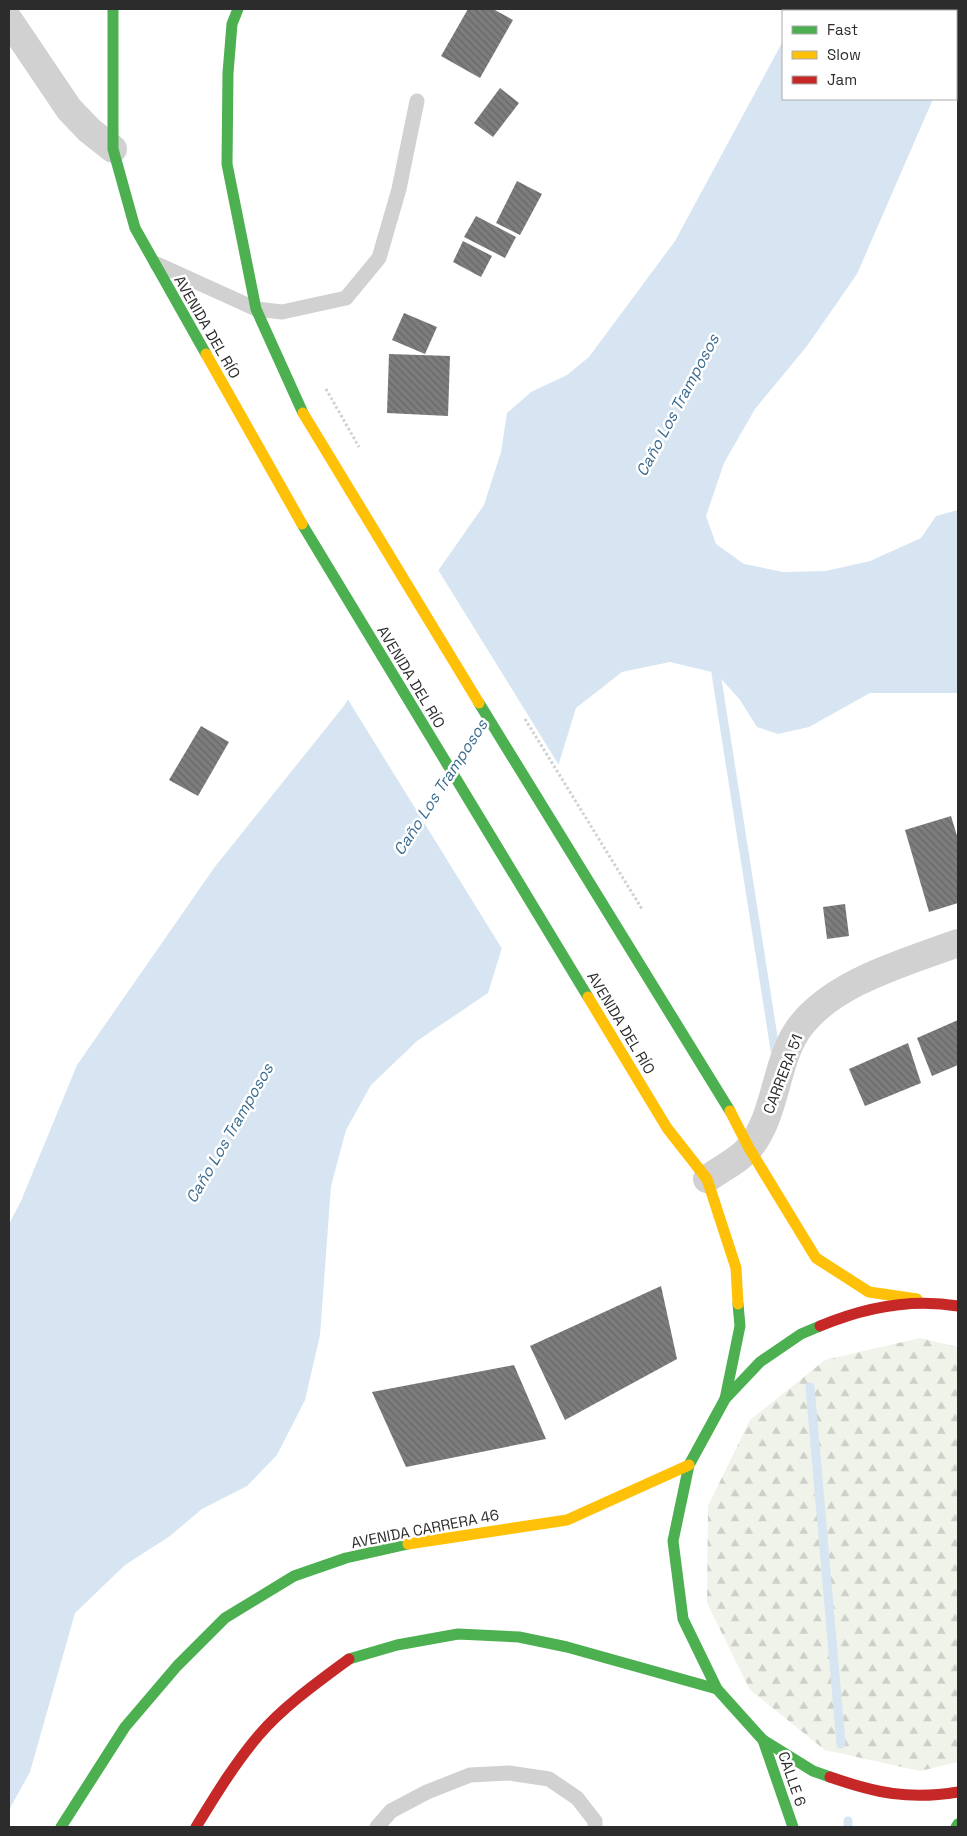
<svg xmlns="http://www.w3.org/2000/svg" width="967" height="1836" viewBox="0 0 967 1836" font-family="'Space Grotesk',sans-serif">
<style>
.forest{fill:url(#forest-firs)}
.water{fill:#d6e5f1}
.pier{fill:#fff}
.lines{fill:none;stroke-linecap:round;stroke-linejoin:round}
.stream{stroke:#d6e5f1;stroke-width:9}
.building{fill:url(#building-back-hatch)}
.path{stroke:#d1d1d1;stroke-width:3;stroke-dasharray:2.5 2.5;stroke-linecap:butt}
.lane{stroke:#d1d1d1;stroke-width:15}
.street{stroke:#d1d1d1;stroke-width:28}
.fast{stroke:#4caf50;stroke-width:11}
.slow{stroke:#ffc107;stroke-width:11}
.jam{stroke:#c62828;stroke-width:11}
.labels{text-anchor:middle;stroke-width:5;stroke-linejoin:round;paint-order:stroke}
.street-label{font-size:15px;fill:#2c2c2c;stroke:#fff}
.water-label{font-size:16px;font-style:italic;fill:#396b8f;stroke:#fff}
</style>
<defs>
<pattern id="forest-firs" width="22" height="20" patternUnits="userSpaceOnUse" patternTransform="scale(1.25)"><rect width="22" height="20" fill="#eff3ea"/><path d="M5 1l3.5 6h-7zM16 11l3.5 6h-7z" fill="#cdd0c9"/></pattern>
<pattern id="building-back-hatch" width="6" height="6" patternUnits="userSpaceOnUse" patternTransform="scale(1.25)"><rect width="6" height="6" fill="#7d7d7d"/><path d="M-1 5l2 2M0 0l6 6M5-1l2 2" fill="none" stroke="#676767"/></pattern>
</defs>
<rect width="100%" height="100%" fill="#fff"/>
<path class="forest" d="M920 1338 958 1347V1762L920 1771 825 1750 750 1690 707 1603 708 1506 750 1420 825 1360Z"/>
<g class="water">
<path d="M800 9H958L956 33V11H799Z"/>
<path d="M783 41V99H933L857 274 807 346 755 409 724 463 706 516 716 544 744 564 783 572 826 571 870 561 921 538 936 516 958 510V693H870L809 727 778 734 757 727 740 700 716 673 670 662 622 672 576 708 488 993 417 1041 371 1085 346 1130 331 1186 320 1335 305 1400 277 1455 247 1486 202 1509 170 1536 125 1565 75 1613 30 1772 9 1810V1224L21 1201 77 1065 214 868 343 707 484 505 501 452 507 413 531 392 567 375 589 357 675 241Z"/>
</g>
<path class="pier" d="M437 568 560 767 504 952 347 698Z"/>
<g class="lines">
<g class="stream">
<path d="M716 673 776 1056"/>
<path d="M810 1387 841 1744"/>
<path d="M848 1821V1827"/>
</g>
</g>
<g class="building">
<path d="M468 9H493L513 20 480 78 441 56Z"/>
<path d="M500 88 519 103 493 137 474 123Z"/>
<path d="M517 181 542 194 520 235 496 223Z"/>
<path d="M476 216 516 237 505 258 464 237Z"/>
<path d="M463 241 492 256 481 277 453 262Z"/>
<path d="M404 313 437 327 425 354 392 340Z"/>
<path d="M389 354 450 356 448 416 387 413Z"/>
<path d="M201 726 229 742 198 796 169 780Z"/>
<path d="M951 816 958 839V903L929 912 905 830Z"/>
<path d="M845 904 849 936 827 939 823 907Z"/>
<path d="M958 1020V1065L932 1076 917 1038Z"/>
<path d="M908 1043 921 1083 865 1106 849 1069Z"/>
<path d="M661 1286 677 1359 565 1420 530 1346Z"/>
<path d="M514 1365 546 1439 406 1467 372 1392Z"/>
</g>
<g class="lines">
<g class="path">
<path d="M326 389 359 447"/>
<path d="M525 719 642 909"/>
</g>
<g class="lane">
<path d="M157 264 256 309 282 312 346 298 379 258 399 189 417 101"/>
<path d="M377 1827 391 1811 427 1792 470 1775 509 1773 549 1779 577 1798 595 1821V1827"/>
</g>
<g class="street">
<path d="M9 20 69 109 89 130 113 149"/>
<path d="M707 1179C720 1169 740 1160 750 1147 776 1115 775 1065 797 1031 829 983 906 962 958 943"/>
</g>
<g class="fast">
<path d="M113 9V149L135 228 206 354"/>
<path d="M238 9 232 24 228 73 227 164 256 309 303 413"/>
<path d="M302 524 588 997"/>
<path d="M479 703 730 1111"/>
<path d="M820 1326 801 1334 760 1362 725 1399 689 1465 673 1541 683 1619 717 1689 763 1740 813 1771 830 1777"/>
<path d="M725 1399 740 1326 738 1304"/>
<path d="M349 1659 397 1645 458 1634 519 1637 567 1647 717 1689"/>
<path d="M763 1740 793 1827"/>
<path d="M61 1827 125 1727 177 1666 225 1618 294 1576 346 1558 408 1544"/>
<path d="M956 1827 958 1824"/>
</g>
<g class="slow">
<path d="M206 354 302 524"/>
<path d="M303 413 479 703"/>
<path d="M588 997 667 1128 707 1179 736 1268 738 1304"/>
<path d="M730 1111 749 1148 816 1258 869 1292 917 1299"/>
<path d="M408 1544 567 1520 689 1465"/>
</g>
<g class="jam">
<path d="M820 1326C863 1308 911 1298 958 1306"/>
<path d="M830 1777C876 1793 909 1800 958 1792"/>
<path d="M196 1827C215 1796 235 1763 259 1735 284 1706 318 1682 349 1659"/>
</g>
</g>
<g class="labels">
<g class="street-label">
<text transform="translate(207 327) rotate(60)" y="5">AVENIDA DEL RÍO</text>
<text transform="translate(411 677) rotate(59)" y="5">AVENIDA DEL RÍO</text>
<text transform="translate(621 1023) rotate(59)" y="5">AVENIDA DEL RÍO</text>
<text transform="translate(783 1074) rotate(-69)" y="5">CARRERA 51</text>
<text transform="translate(425 1529) rotate(-11)" y="5">AVENIDA CARRERA 46</text>
<text transform="translate(792 1779) rotate(71)" y="5">CALLE 6</text>
</g>
<g class="water-label">
<text transform="translate(677 405) rotate(-62)" y="6">Caño Los Tramposos</text>
<text transform="translate(440 787) rotate(-57)" y="6">Caño Los Tramposos</text>
<text transform="translate(229 1133) rotate(-60)" y="6">Caño Los Tramposos</text>
</g>
</g>
<rect width="967" height="1836" fill="none" stroke="#2c2c2c" stroke-width="20"/>
<rect x="782" y="10" width="175" height="90" fill="#ffffff" stroke="#ababab"/>
<rect x="792" y="26" width="25" height="8" fill="#4caf50" stroke="#ababab"/>
<text x="827" y="35" font-size="15" fill="#2c2c2c">Fast</text>
<rect x="792" y="51" width="25" height="8" fill="#ffc107" stroke="#ababab"/>
<text x="827" y="60" font-size="15" fill="#2c2c2c">Slow</text>
<rect x="792" y="76" width="25" height="8" fill="#c62828" stroke="#ababab"/>
<text x="827" y="85" font-size="15" fill="#2c2c2c">Jam</text>
</svg>
